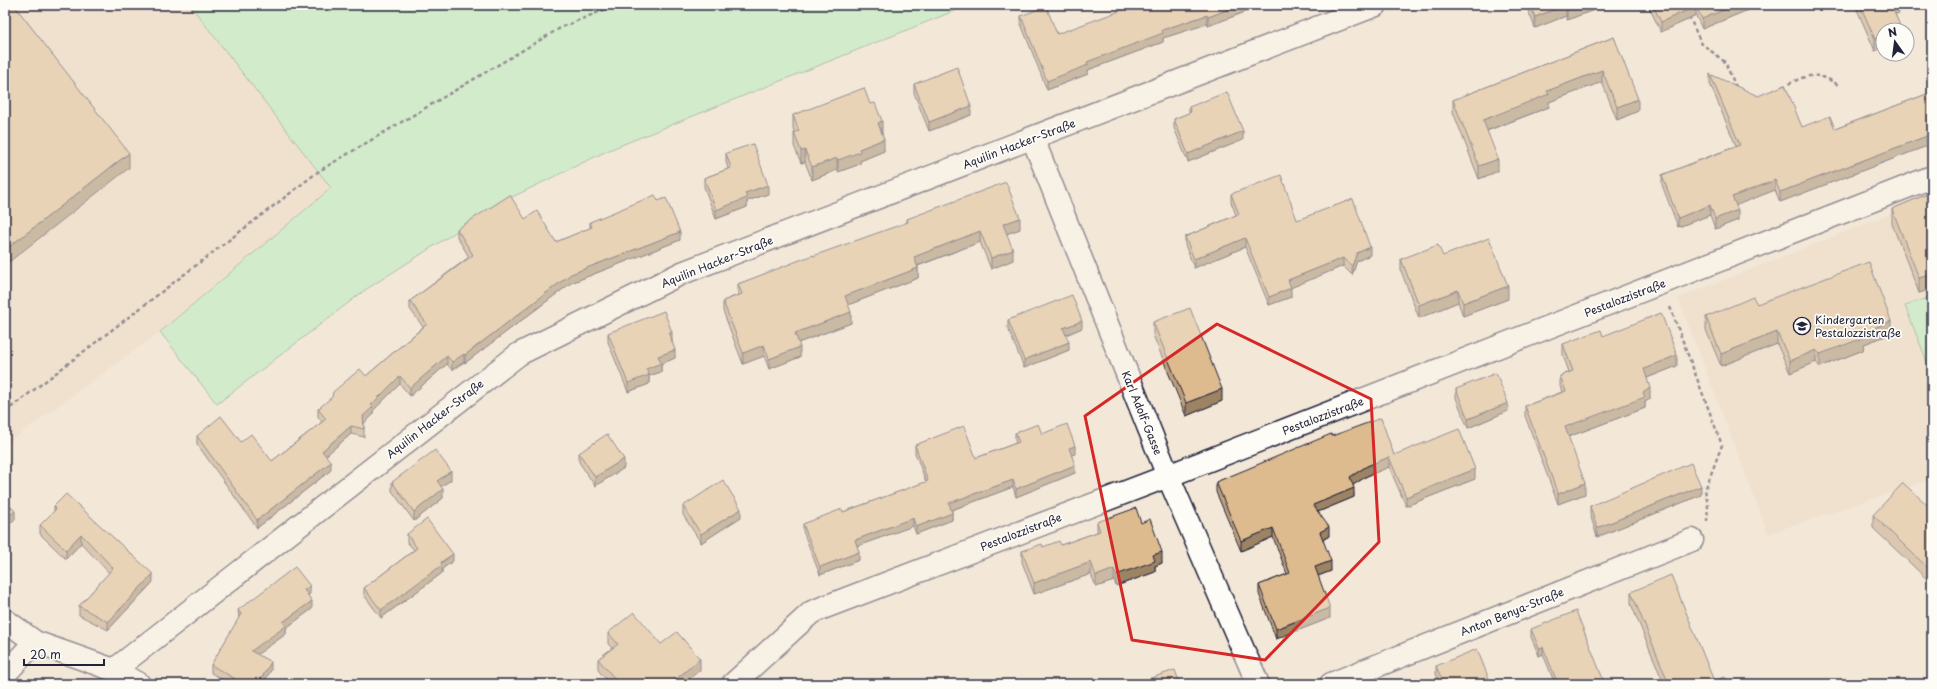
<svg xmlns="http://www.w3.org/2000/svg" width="1937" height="689" viewBox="0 0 1937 689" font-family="'Playpen Sans',sans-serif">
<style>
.built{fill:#ecdac2}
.green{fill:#acf0bb;stroke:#67897b}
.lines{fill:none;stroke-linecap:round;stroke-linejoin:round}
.street-casing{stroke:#22223b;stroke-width:25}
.path{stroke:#22223b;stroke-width:2.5;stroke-dasharray:4 3;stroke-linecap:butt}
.street{stroke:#fdfcf7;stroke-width:22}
.wall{fill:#bea17b;stroke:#22223b}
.shaded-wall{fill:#9b8364;stroke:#22223b}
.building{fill:#ddbb8f;stroke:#22223b}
.marked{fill:none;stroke:#d62828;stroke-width:3;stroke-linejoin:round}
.labels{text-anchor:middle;stroke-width:3.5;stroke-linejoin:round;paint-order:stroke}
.street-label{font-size:11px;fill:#22223b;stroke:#fdfcf7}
.poi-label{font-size:11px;fill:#22223b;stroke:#fdfcf7;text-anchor:start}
</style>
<rect width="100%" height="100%" fill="#f3e8d8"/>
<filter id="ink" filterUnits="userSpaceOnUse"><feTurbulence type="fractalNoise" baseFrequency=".025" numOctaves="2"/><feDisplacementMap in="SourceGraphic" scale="8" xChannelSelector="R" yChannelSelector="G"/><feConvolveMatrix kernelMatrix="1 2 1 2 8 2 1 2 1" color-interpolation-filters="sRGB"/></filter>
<g filter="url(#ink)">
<g class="built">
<path d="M5 5H190L331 188 160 332 5 445Z"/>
<path d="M1932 197V479L1768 534 1678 298Z"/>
</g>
<g class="green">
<path d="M190 5H969L609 150 506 200 365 290 217 404 160 332 331 188Z"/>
<path d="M1932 296V374L1905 306Z"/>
</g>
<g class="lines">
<defs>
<g id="street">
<path d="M1033 139 1168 476 1258 684"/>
<path d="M5 620 35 642 114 670 139 684"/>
<path d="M114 670 519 354 682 273 1376 5"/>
<path d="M5 674 35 642"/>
<path d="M733 684 802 621 812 612 825 607 1168 476 1932 177"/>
<path d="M1331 684 1692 540"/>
</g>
</defs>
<use href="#street" class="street-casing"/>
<g class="path">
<path d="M1689 16 1701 43 1725 62 1736 87"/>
<path d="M1782 87C1806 76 1814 69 1838 85"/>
<path d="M1670 307 1722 445 1705 490 1708 505 1707 521"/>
<path d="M5 412 319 171 562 27 616 5"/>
</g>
<use href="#street" class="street"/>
</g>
<g class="wall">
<path d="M1526 5H1607L1567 20 1566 16 1535 28Z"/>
<path d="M1648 5H1760L1702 29 1696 16 1661 32Z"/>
<path d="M1855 5H1899V13L1895 14 1901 30 1875 51Z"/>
<path d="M1256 8 1208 26 1207 24 1163 38V42L1088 70V74L1047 90 1021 24V16L1057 34Z"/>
<path d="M1614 37 1638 111 1617 120 1602 82 1549 102V107L1487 131 1498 171 1479 179 1453 112V100Z"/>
<path d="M1710 74 1802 127 1835 129 1932 92V144L1780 202 1775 190 1736 205 1738 220 1715 229 1710 215 1678 227 1662 185V175L1736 146 1710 84Z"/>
<path d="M914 84 971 115 929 131 914 93Z"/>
<path d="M1189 107 1243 140 1188 162 1174 128V119L1189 113Z"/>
<path d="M793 115 882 133 884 151 860 161V164L838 172 837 170 812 180 805 162 801 163 794 146V133H795L793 128Z"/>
<path d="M726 153 768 194 747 201V207L716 219 704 187V178L728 169 726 162Z"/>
<path d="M1932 192V289L1919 293 1892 224V209Z"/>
<path d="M1231 194 1297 220 1370 255 1357 261 1352 275 1343 266 1290 288 1291 297 1269 305 1245 247 1194 268 1185 245V237L1236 215 1231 202Z"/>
<path d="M658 201 680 240 571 283 465 363 464 362 452 370 447 364 410 396 400 384 373 411V415L364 423V437L351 434 325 456 331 470 257 528 197 444V436L241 442 272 461 322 422 318 417V409L366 376 423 327 410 309V301L469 257 457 237V229L525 219 556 242 590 228V222Z"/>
<path d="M907 219 1020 229 1006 234 1013 260 991 269 980 242 918 266V278L848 305 851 323 798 343 800 357 769 369 764 356 743 364 723 311V301L738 295V284L907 223Z"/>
<path d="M1443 256 1508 299 1463 316 1458 302 1419 318 1401 271V259Z"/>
<path d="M1757 304 1891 334 1864 344 1863 350 1820 367 1816 362 1790 373 1777 344 1721 366 1706 330V317Z"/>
<path d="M1008 320 1082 328 1066 335 1069 350 1024 368 1008 328Z"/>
<path d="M1153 322 1222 401 1186 416 1153 335Z"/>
<path d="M608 333 672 341 675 358 661 364V372L649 376V384L628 392 608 342Z"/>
<path d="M1603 336 1677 366 1647 378 1650 399 1645 402V408L1568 437 1585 494 1558 504 1525 416V406L1562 392 1560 386V376L1569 372 1563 355V344Z"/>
<path d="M1456 389 1508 411 1468 428 1456 398Z"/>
<path d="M1015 433 1042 434 1075 454 1071 455 1075 473 1016 497 1013 487 952 510V520L916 534 913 526 857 546 859 560 820 575 803 531V524L843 512 926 482 915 453V445L976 458 1016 443 1015 441Z"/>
<path d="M1332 436 1475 479 1406 506 1389 467 1367 476 1353 485 1354 497 1318 512 1329 536 1323 540 1331 571 1318 576 1330 618 1276 639 1259 594V585L1287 574 1273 537 1241 551 1216 492V482Z"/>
<path d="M579 453 624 468 595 486 579 462Z"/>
<path d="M451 480 441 486 443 498 414 521 392 491V482Z"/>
<path d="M1701 495 1597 537 1590 514V506Z"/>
<path d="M54 506 153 582 108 630 79 615V606L109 573 81 543 66 559 40 534V525L54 511Z"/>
<path d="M683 506 741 517 701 543 683 515Z"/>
<path d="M1932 509V584L1873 528V515Z"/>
<path d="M1097 522 1141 523 1162 563 1155 566V572L1116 586 1114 581 1096 587 1091 574 1034 594 1022 562V551L1043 547 1061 545 1097 532Z"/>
<path d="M407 534 453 561 442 569V573L381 618 364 595V588L414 550 407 542Z"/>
<path d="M1631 592 1714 681 1728 684H1664L1631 604Z"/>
<path d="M310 594 308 595 312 609 286 628V634L257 654 271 670 263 684H231L211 673V665L239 619 238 610Z"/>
<path d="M1531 629 1605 684H1555L1543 654 1539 656 1531 637Z"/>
<path d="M608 633 661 644 700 670 610 684 598 670V659L612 648 608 644Z"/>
<path d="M1436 666 1491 684H1440L1436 674Z"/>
</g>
<g class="shaded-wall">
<path d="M1240 5H1263L1208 26V17Z"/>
<path d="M1566 5V16L1535 28V17Z"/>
<path d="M1580 5H1607L1567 20V10Z"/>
<path d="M1735 5H1760L1702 29V19Z"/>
<path d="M1890 5H1899V13L1890 16Z"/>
<path d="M1696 6V16L1661 32V22Z"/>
<path d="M1207 15V24L1163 38V42L1088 70V74L1047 90V81L1087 62 1162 30Z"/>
<path d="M1883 36V48L1875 51V39Z"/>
<path d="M1602 70V82L1549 102V107L1483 132V120L1547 91Z"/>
<path d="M1638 99V111L1617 120V107Z"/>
<path d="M971 106V115L929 131V122Z"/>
<path d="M882 121V134L878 123Z"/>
<path d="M1243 131V140L1188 162V154Z"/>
<path d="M1932 134V144L1780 202V192Z"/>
<path d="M884 139V151L860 161V164L838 172V160L859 149Z"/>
<path d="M805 150V162L801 163V151Z"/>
<path d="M129 153V168L5 265V250Z"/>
<path d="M837 158V170L812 180V167Z"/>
<path d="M1498 159V171L1479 179V166Z"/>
<path d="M1775 180V190L1732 207V197Z"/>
<path d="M768 185V194L747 201V207L716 219V210L745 193Z"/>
<path d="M1710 205V215L1678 227V218Z"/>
<path d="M1738 210V220L1715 229V219Z"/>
<path d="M1020 218V229L1003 235V224Z"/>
<path d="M980 231V242L914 267V257Z"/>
<path d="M680 232V240L571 283 465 363V355L571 274Z"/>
<path d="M1245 238V247L1194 268V259Z"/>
<path d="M1370 247V255L1357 261 1352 275V266L1357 253Z"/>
<path d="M1013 250V260L991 269V258Z"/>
<path d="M1343 258V266L1288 289V280Z"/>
<path d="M918 268V278L845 306V296Z"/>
<path d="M1932 274V289L1919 293V278Z"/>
<path d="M1508 286V299L1463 316V303Z"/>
<path d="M1291 288V297L1269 305V297Z"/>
<path d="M1458 290V302L1419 318V305Z"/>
<path d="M851 312V323L795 344V333Z"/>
<path d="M1082 321V328L1063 336V328Z"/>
<path d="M1891 321V334L1864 344 1863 350 1820 367V354L1864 332Z"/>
<path d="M672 332V341L669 333Z"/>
<path d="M1777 332V344L1721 366V354Z"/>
<path d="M1069 342V350L1024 368V360Z"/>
<path d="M764 345V356L743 364V353Z"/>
<path d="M800 347V357L769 369V359Z"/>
<path d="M675 350V358L661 364V372L649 376V384L628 392V383L646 369 658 356Z"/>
<path d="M1816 350V362L1790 373V361Z"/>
<path d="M464 354V362L452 370V362Z"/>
<path d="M1677 355V366L1644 379V369Z"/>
<path d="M447 356V364L410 396V388Z"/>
<path d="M400 376V384L373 411V415L363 424V416L371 405Z"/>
<path d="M1650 388V399L1645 402V408L1565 438V427L1643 393Z"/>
<path d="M1222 389V401L1186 416V403Z"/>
<path d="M1508 403V411L1468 428V419Z"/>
<path d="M351 426V434L322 459V451Z"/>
<path d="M1075 446V454L1069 456V448Z"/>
<path d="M1389 457V467L1367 476 1350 487V477L1367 466Z"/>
<path d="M624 459V468L595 486V477Z"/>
<path d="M331 462V470L257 528V520Z"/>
<path d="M1075 465V473L1016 497V489Z"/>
<path d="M1475 469V479L1406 506V497Z"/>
<path d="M451 471V480L437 489V481Z"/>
<path d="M1013 480V487L949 511V503Z"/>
<path d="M1585 483V494L1558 504V494Z"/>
<path d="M1701 486V495L1597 537V528Z"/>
<path d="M1354 488V497L1313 514V505Z"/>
<path d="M443 489V498L414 521V512Z"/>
<path d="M741 509V517L701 543V534Z"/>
<path d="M15 511V519L5 529V520Z"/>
<path d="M952 513V520L916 534V527Z"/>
<path d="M913 518V526L855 547V540Z"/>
<path d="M1329 527V536L1320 541V532Z"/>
<path d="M1273 528V537L1241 551V541Z"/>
<path d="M81 534V543L66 559V550Z"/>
<path d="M859 552V560L820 575V567Z"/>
<path d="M1162 552V563L1155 566V572L1116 586V575L1153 555Z"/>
<path d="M453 554V561L442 569V573L381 618V610Z"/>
<path d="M1331 561V571L1315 577V567Z"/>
<path d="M1091 562V574L1034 594V583Z"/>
<path d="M1114 569V581L1096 587V576Z"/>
<path d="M153 574V582L108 630V622Z"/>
<path d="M310 586V594L304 598V590Z"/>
<path d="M312 601V609L286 628V634L251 659V651L283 622Z"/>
<path d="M1330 608V618L1276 639V629Z"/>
<path d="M1543 647V654L1539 656V648Z"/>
<path d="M700 659V670L683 684H670Z"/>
<path d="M271 662V670L263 684H258Z"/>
</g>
<g class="building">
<path d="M10 5H14L129 153 5 250V9Z"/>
<path d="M1136 5H1240L1208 17 1207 15 1162 30 1163 33 1087 62 1088 65 1047 81 1021 16 1046 6 1057 34Z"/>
<path d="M1530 5H1580L1567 10 1566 5 1535 17Z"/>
<path d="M1653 5H1735L1702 19 1696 6 1661 22Z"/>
<path d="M1860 5H1891L1901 28 1896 30H1883V36L1875 39Z"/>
<path d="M1614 37 1638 99 1617 107 1602 70 1547 91 1549 94 1483 120 1498 159 1479 166 1453 100Z"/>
<path d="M957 67 971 106 929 122 914 84Z"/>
<path d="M1710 74 1758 96 1785 85 1802 127 1830 116 1835 129 1932 92V134L1780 192 1775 180 1732 197 1738 210 1715 219 1710 205 1678 218 1662 175 1740 145Z"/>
<path d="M864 88 870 104 875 103 882 121 878 123 884 139 859 149 860 152 838 160 837 158 812 167 805 150 801 151 794 133 799 131 793 115Z"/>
<path d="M1227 92 1243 131 1188 154 1174 119 1191 112 1189 107Z"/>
<path d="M753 144 768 185 745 193 747 198 716 210 704 178 731 168 726 153Z"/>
<path d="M1281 175 1297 220 1353 199 1370 247 1357 253 1352 266 1343 258 1288 280 1291 288 1269 297 1245 238 1194 259 1185 237 1239 214 1231 194Z"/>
<path d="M1006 182 1020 218 1003 224 1013 250 991 258 980 231 914 257 918 268 845 296 851 312 795 333 800 347 769 359 764 345 743 353 723 301 742 294 738 284 813 255V256L908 222 907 219Z"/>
<path d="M1932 192V274L1919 278 1892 209Z"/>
<path d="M510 195 525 219 537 211 556 242 592 227 590 222 655 195 658 201 666 198 680 232 571 274 465 355 464 354 452 362 447 356 410 388 400 376 371 405 373 407 363 416 364 429 351 426 322 451 331 462 257 520 197 436 221 416 241 442 251 434 272 461 326 419 318 409 332 397 333 392 360 369 366 376 427 324 410 301 473 255 457 229Z"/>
<path d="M1489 238 1508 286 1463 303 1458 290 1419 305 1401 259 1438 245 1443 256Z"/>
<path d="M1869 262 1891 321 1864 332 1863 338 1820 354 1816 350 1790 361 1777 332 1721 354 1706 317 1753 297 1757 304Z"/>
<path d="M1072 295 1082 321 1063 328 1069 342 1024 360 1008 320Z"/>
<path d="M1190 308 1222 389 1186 403 1153 322Z"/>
<path d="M664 311 672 332 669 333 675 350 658 356 661 363 646 369 649 375 628 383 608 333Z"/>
<path d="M1661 313 1677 355 1644 369 1650 388 1643 393 1645 397 1565 427 1585 483 1558 494 1525 406 1566 391 1560 376 1573 371 1563 344 1601 330 1603 336Z"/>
<path d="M1496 373 1508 403 1468 419 1456 389Z"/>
<path d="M1381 418 1394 455 1459 429 1475 469 1406 497 1389 457 1367 466 1350 477 1354 488 1313 505 1329 527 1320 532 1331 561 1315 567 1330 608 1276 629 1259 585 1290 573 1273 528 1241 541 1216 482 1331 434 1332 436Z"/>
<path d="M1038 424 1042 434 1067 424 1075 446 1069 448 1075 465 1016 489 1013 480 949 503 952 513 916 527 913 518 855 540 859 552 820 567 803 524 842 509 843 512 928 481 915 445 964 426 976 458 1019 442 1015 433Z"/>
<path d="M607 434 624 459 595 477 579 453Z"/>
<path d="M435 450 451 471 437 481 443 489 414 512 392 482Z"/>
<path d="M1691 463 1701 486 1597 528 1590 506Z"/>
<path d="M723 480 741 509 701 534 683 506Z"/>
<path d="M1903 483 1932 509V572L1873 515Z"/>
<path d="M66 494 153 574 108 622 79 606 113 568 81 534 66 550 40 525 56 509 54 506Z"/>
<path d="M5 501 15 511 5 520Z"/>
<path d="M1136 508 1141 523 1150 519 1162 552 1153 555 1155 561 1116 575 1114 569 1096 576 1091 562 1034 583 1022 551 1042 544 1043 547 1059 541 1061 545 1100 531 1097 522Z"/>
<path d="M427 519 453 554 441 562 442 565 381 610 364 588 417 548 407 534Z"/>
<path d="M295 567 310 586 304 590 312 601 283 622 286 626 251 651 271 662 258 684H244L211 665 241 614 238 610Z"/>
<path d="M1671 575 1714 681 1725 677 1728 684H1669L1631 592Z"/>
<path d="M1576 611 1605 684H1558L1543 647 1539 648 1531 629Z"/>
<path d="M634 612 661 644 677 632 700 659 670 684H609L615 679 598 659 618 644 608 633Z"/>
<path d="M1477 649 1491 684H1444L1436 666Z"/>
<path d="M1175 670 1180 684H1147L1145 680Z"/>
</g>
</g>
<path d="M0 0H1937V689H0ZM1217 324 1371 399 1379 542 1265 660 1132 640 1085 416Z" fill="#f3e8d8" fill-opacity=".55" fill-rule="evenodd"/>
<path class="marked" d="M1217 324 1371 399 1379 542 1265 660 1132 640 1085 416Z"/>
<defs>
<symbol id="school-ring" viewBox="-11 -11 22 22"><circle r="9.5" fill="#fdfcf7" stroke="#22223b" stroke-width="1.5"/><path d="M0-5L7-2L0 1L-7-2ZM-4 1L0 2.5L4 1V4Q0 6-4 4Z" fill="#22223b"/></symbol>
</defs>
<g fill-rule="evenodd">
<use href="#school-ring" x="1792" y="316" width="20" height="20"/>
</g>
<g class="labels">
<g class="street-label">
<text transform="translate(1019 144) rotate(-21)" y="4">Aquilin Hacker-Straße</text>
<text transform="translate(717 262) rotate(-22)" y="4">Aquilin Hacker-Straße</text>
<text transform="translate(1625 298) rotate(-21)" y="4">Pestalozzistraße</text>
<text transform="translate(1142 413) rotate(68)" y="4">Karl Adolf-Gasse</text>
<text transform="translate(1323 416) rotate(-21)" y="4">Pestalozzistraße</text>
<text transform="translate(435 419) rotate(-38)" y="4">Aquilin Hacker-Straße</text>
<text transform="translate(1021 532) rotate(-21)" y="4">Pestalozzistraße</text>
<text transform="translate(1512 612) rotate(-22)" y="4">Anton Benya-Straße</text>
</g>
<g class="poi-label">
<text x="1815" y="324">Kindergarten<tspan x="1815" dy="13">Pestalozzistraße</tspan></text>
</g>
</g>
<rect width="1937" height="689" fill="none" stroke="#fdfcf7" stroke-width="20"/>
<rect x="10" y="10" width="1917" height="669" fill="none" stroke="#22223b" stroke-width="1.5" filter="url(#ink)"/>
<g transform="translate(1895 42) rotate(346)"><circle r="19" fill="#fdfcf7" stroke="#a5a5ac"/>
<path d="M0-3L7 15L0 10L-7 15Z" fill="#22223b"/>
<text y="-6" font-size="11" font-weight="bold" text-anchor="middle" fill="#22223b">N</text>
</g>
<path d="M24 659v6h80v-6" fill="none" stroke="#22223b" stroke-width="2"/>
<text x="30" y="659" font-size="12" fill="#22223b" stroke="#fdfcf7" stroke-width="3" paint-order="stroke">20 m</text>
</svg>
